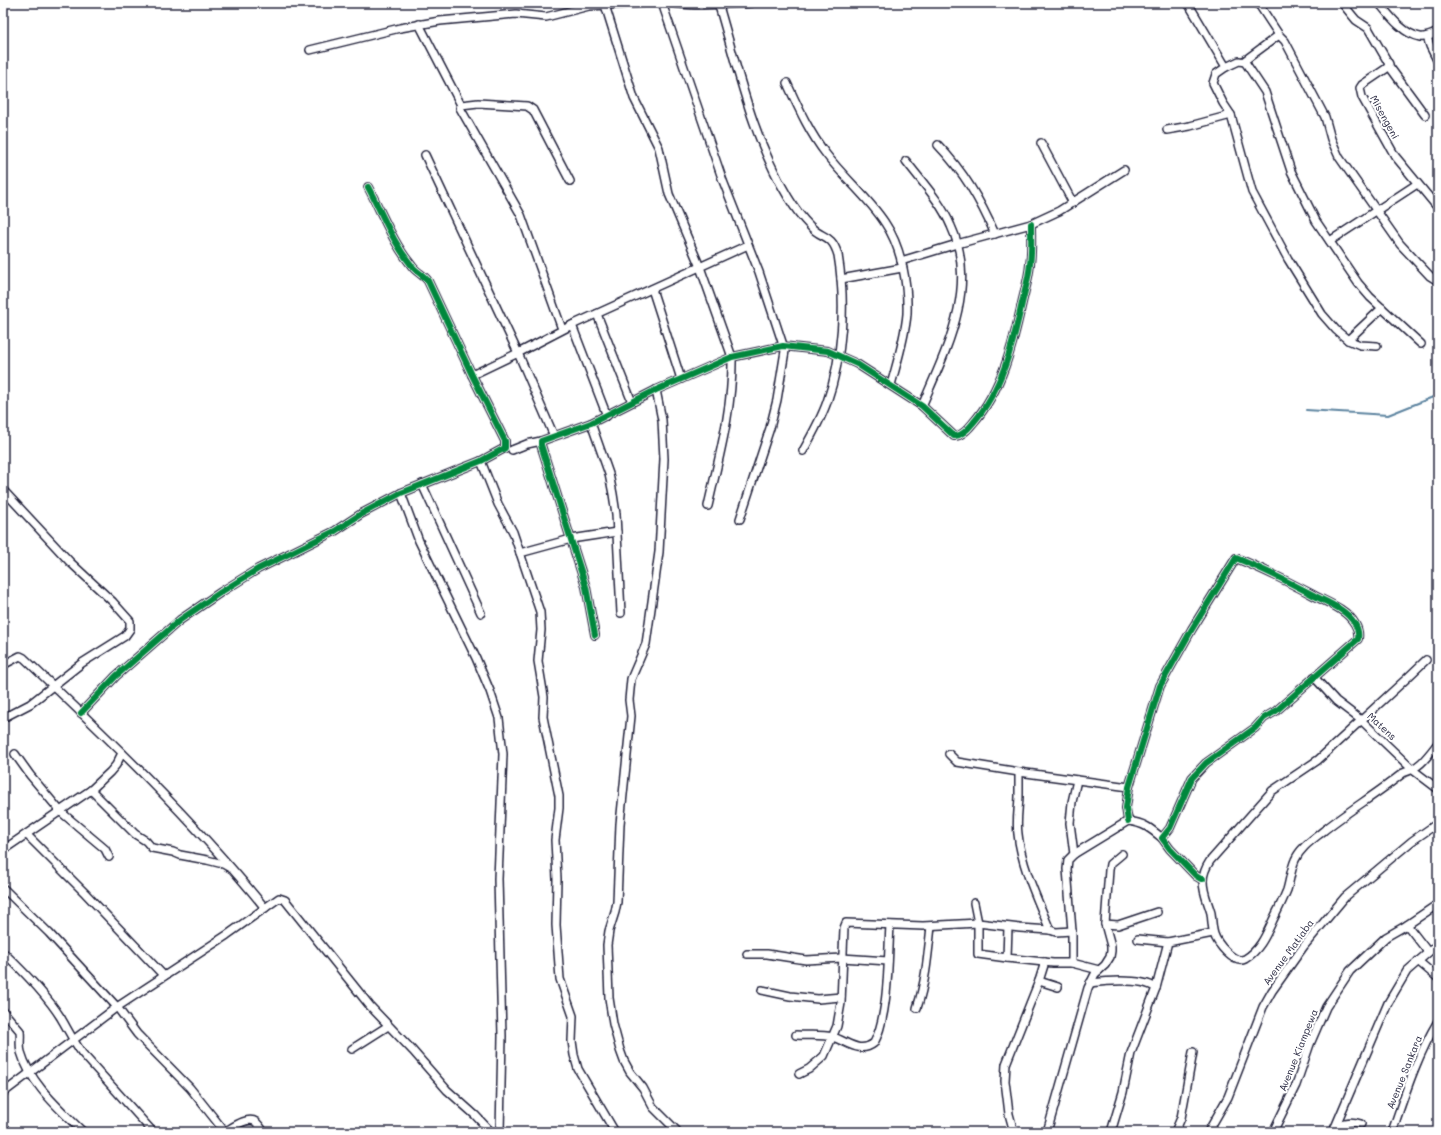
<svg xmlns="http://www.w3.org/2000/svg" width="1441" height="1135" viewBox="0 0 1441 1135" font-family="Mali,sans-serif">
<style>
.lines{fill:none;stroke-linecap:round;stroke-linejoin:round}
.stream{stroke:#5d84a0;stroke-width:2}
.minor-casing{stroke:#22223b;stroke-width:10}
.minor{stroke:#fff;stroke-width:7}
.cycleway-casing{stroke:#fff;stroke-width:8}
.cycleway{stroke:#00873e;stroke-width:6}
.labels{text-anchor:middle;stroke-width:4;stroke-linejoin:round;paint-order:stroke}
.street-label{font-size:10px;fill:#22223b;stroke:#fff}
</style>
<rect width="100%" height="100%" fill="#fff"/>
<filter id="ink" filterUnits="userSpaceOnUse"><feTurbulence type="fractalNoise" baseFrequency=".025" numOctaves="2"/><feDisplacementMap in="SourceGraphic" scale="8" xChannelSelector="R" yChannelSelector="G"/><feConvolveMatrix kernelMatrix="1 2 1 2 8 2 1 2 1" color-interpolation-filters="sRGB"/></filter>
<g filter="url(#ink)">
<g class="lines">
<path class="stream" d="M1306 410 1388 415 1438 395"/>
<defs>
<g id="minor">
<path d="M662 3 723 181 759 272 785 351 777 400 770 428 740 519"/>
<path d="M673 3C699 7 724 4 750 3"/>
<path d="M1188 3 1226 67 1216 74 1213 83 1223 103 1231 115 1252 192 1288 259 1322 314 1336 330 1348 340 1360 345 1377 346"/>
<path d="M1258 3 1279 35 1285 41 1325 117 1331 139 1339 157 1400 244 1430 276 1438 281"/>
<path d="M1342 3 1356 20 1368 28 1389 64 1387 68 1362 85 1360 88 1362 97 1395 156 1438 208"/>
<path d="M1379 3C1389 15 1403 34 1420 37 1426 38 1432 35 1438 32"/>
<path d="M605 5 634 98 659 148 669 194 700 267 732 357C733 408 719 457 708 506"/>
<path d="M719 6C738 70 753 139 788 197 794 207 802 218 810 226 822 240 831 232 838 255 846 303 843 356 827 402 821 419 812 435 803 451"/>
<path d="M419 24 461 105"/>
<path d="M1427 37 1430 46 1438 62"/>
<path d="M310 50 400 28 440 21 516 14 546 17 589 6 645 3"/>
<path d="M1244 61 1279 35"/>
<path d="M1389 66 1425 115"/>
<path d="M1226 67 1239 61 1245 62 1265 92 1291 171 1316 221 1358 283 1370 297 1421 344"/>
<path d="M787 83C798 107 809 132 826 154 844 178 869 198 885 223 902 248 908 285 907 314 905 338 897 362 891 385"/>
<path d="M1167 130 1190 126 1231 115"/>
<path d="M1041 143 1073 203"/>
<path d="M938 145C964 172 980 200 995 234"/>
<path d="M425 155 518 353 554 436"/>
<path d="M906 161C922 182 941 202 951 226 979 287 946 350 922 406"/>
<path d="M1330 241 1417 184"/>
<path d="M901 261 957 244 1031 224 1059 211 1124 170"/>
<path d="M841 279 902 268"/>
<path d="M652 289 681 379"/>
<path d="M597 314 632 402"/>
<path d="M572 325 607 416"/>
<path d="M562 329 521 215 460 108 461 105 478 103 527 106 533 110 570 181"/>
<path d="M1348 340 1382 308"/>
<path d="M472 375 518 353 572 325 748 245"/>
<path d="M656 390 662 420 664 459 659 552 646 644 631 679 629 700 631 716 620 824 617 902 615 912 609 931 607 945 609 998 613 1024 620 1050 624 1061 630 1072 643 1088 653 1107 678 1132"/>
<path d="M591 423 609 474 613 494 616 514 621 613"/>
<path d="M512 450 527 444 541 441"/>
<path d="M481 461 498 504 513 532 540 612 541 630 538 661 544 697 543 717 559 796V808L555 840 557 879 556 925 560 979 573 1016 572 1041 574 1055 578 1069 615 1132"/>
<path d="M422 484 481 613"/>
<path d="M3 490 70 562 113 602 130 621V629L125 636 82 663 30 704 3 718"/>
<path d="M401 493 419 541 434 572 476 658 490 691 499 718 503 754 498 879 502 1036 500 1132"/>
<path d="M520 553 571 539 617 532"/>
<path d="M595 635 586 587 541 445V441L591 423 656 390 732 357 783 346 828 351 857 364 922 406 954 436C961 437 969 428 973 423 1002 390 1013 344 1022 303 1025 290 1029 277 1030 264 1032 251 1031 237 1031 224"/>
<path d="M1426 660 1405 680 1318 760 1272 791 1210 861C1206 867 1203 874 1203 881 1203 893 1208 902 1211 913 1212 920 1212 928 1214 934 1217 943 1234 965 1245 959 1260 950 1266 935 1273 920 1278 910 1283 900 1287 890 1290 880 1291 869 1295 860 1300 848 1312 840 1322 832 1348 811 1377 794 1403 773 1420 768 1427 757 1438 743"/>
<path d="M3 665 20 656 24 658C108 738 192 818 265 908"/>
<path d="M1314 677 1336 701 1361 720 1413 770 1438 789"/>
<path d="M81 713 116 676 180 620 221 592 258 569 335 531 361 514 401 493 481 461 505 448V441L472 375 428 281C424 275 416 272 412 266 393 243 382 213 368 187"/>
<path d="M15 754 30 775 61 812 105 849 109 857"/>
<path d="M949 754 957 762 1019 772 1129 787"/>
<path d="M1019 772C1019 780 1019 787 1019 794 1019 807 1016 820 1018 834 1021 865 1038 901 1050 930"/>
<path d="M91 790 135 834 146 841 152 848 173 852 180 855 207 860 223 864 230 868"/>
<path d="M1128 821 1126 808 1129 787 1160 686 1192 629 1236 558C1263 569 1289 582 1315 596 1329 603 1347 610 1355 624 1358 629 1359 633 1358 639L1276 711 1264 718 1255 728 1206 763 1192 778 1170 828 1162 838 1170 849 1196 876 1201 879H1203"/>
<path d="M27 835 85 893 164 976"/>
<path d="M3 850 91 790 110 772 116 765 122 753"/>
<path d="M1074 854 1070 823 1072 802 1077 780"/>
<path d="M3 888 49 933 117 1007 137 1034 190 1088 225 1132"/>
<path d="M974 903 978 923V954L1007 958"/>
<path d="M1105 924 1118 925 1157 912"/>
<path d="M1407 925 1428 952"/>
<path d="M1008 927 1007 958 1053 963H1072L1099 970"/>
<path d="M1138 939 1168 942"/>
<path d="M3 952C24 972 46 994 61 1018 68 1030 74 1042 82 1053L153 1132"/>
<path d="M747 954H767L806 960 842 958 888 961"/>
<path d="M1418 961 1438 978"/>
<path d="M1072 963V931L1067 869 1068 860 1074 854 1128 821C1144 823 1150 828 1162 838"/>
<path d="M1039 981 1045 962"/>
<path d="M1090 983C1107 981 1142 978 1156 988"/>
<path d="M762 990 790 996 818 999 841 997"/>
<path d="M917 1008C926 981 928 954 931 926"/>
<path d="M3 1011 20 1031C21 1038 19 1045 21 1052 30 1084 60 1109 83 1132"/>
<path d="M796 1035C808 1036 821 1034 832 1037 846 1040 859 1055 874 1043 889 1015 888 957 890 925"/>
<path d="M352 1049 388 1026"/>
<path d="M799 1074 809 1069 824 1056 837 1026 841 1003 844 928 846 923 923 926 978 923 1020 928 1050 930 1056 932 1072 931"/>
<path d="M3 1093 117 1007 227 935 279 898 285 900 370 1006 413 1051 447 1090 475 1115 491 1132"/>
<path d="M3 1126 9 1132"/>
<path d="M1335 1127C1344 1122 1351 1121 1361 1124"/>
<path d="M224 1132C232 1128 247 1116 256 1122 259 1125 262 1129 264 1132"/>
<path d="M1014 1132 1009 1114 1007 1097 1005 1081 1006 1064 1039 981 1058 987"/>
<path d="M1047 1132 1088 988 1095 974 1105 965 1110 957 1111 951V946L1105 924 1109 870 1110 864 1122 854"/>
<path d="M1111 1132 1123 1092 1131 1053 1156 988 1168 942 1213 933"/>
<path d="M1175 1132 1181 1118 1193 1052"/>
<path d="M1208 1132 1228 1097 1263 1007 1272 991 1304 946 1345 897 1412 841 1438 823"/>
<path d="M1273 1132 1296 1085 1310 1044 1326 1007 1350 971 1386 937 1407 925 1438 904"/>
<path d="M1333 1132 1388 1003 1407 971 1438 944"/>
<path d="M1392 1132C1405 1094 1417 1056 1438 1021"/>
</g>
</defs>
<use href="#minor" class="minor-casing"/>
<use href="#minor" class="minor"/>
<defs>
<g id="cycleway">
<path d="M595 635 586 587 541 445V441L591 423 656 390 732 357 783 346 828 351 857 364 922 406 954 436C961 437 969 428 973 423 1002 390 1013 344 1022 303 1025 290 1029 277 1030 264 1032 251 1031 237 1031 224"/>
<path d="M81 713 116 676 180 620 221 592 258 569 335 531 361 514 401 493 481 461 505 448V441L472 375 428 281C424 275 416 272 412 266 393 243 382 213 368 187"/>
<path d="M1128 821 1126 808 1129 787 1160 686 1192 629 1236 558C1263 569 1289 582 1315 596 1329 603 1347 610 1355 624 1358 629 1359 633 1358 639L1276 711 1264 718 1255 728 1206 763 1192 778 1170 828 1162 838 1170 849 1196 876 1201 879H1203"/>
</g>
</defs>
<use href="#cycleway" class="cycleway-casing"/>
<use href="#cycleway" class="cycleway"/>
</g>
</g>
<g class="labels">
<g class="street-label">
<text transform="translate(1385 117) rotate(61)" y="4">Misengeni</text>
<text transform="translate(1382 726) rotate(43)" y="4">Matens</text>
<text transform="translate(1288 952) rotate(-54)" y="4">Avenue Matiaba</text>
<text transform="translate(1298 1050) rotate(-68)" y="4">Avenue Kiampewa</text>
<text transform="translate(1404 1072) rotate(-68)" y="4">Avenue Sankara</text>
</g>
</g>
<rect width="1441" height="1135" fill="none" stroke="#fff" stroke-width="16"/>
<rect x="8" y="8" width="1425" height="1119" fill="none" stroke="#22223b" stroke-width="1.5" filter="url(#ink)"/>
</svg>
